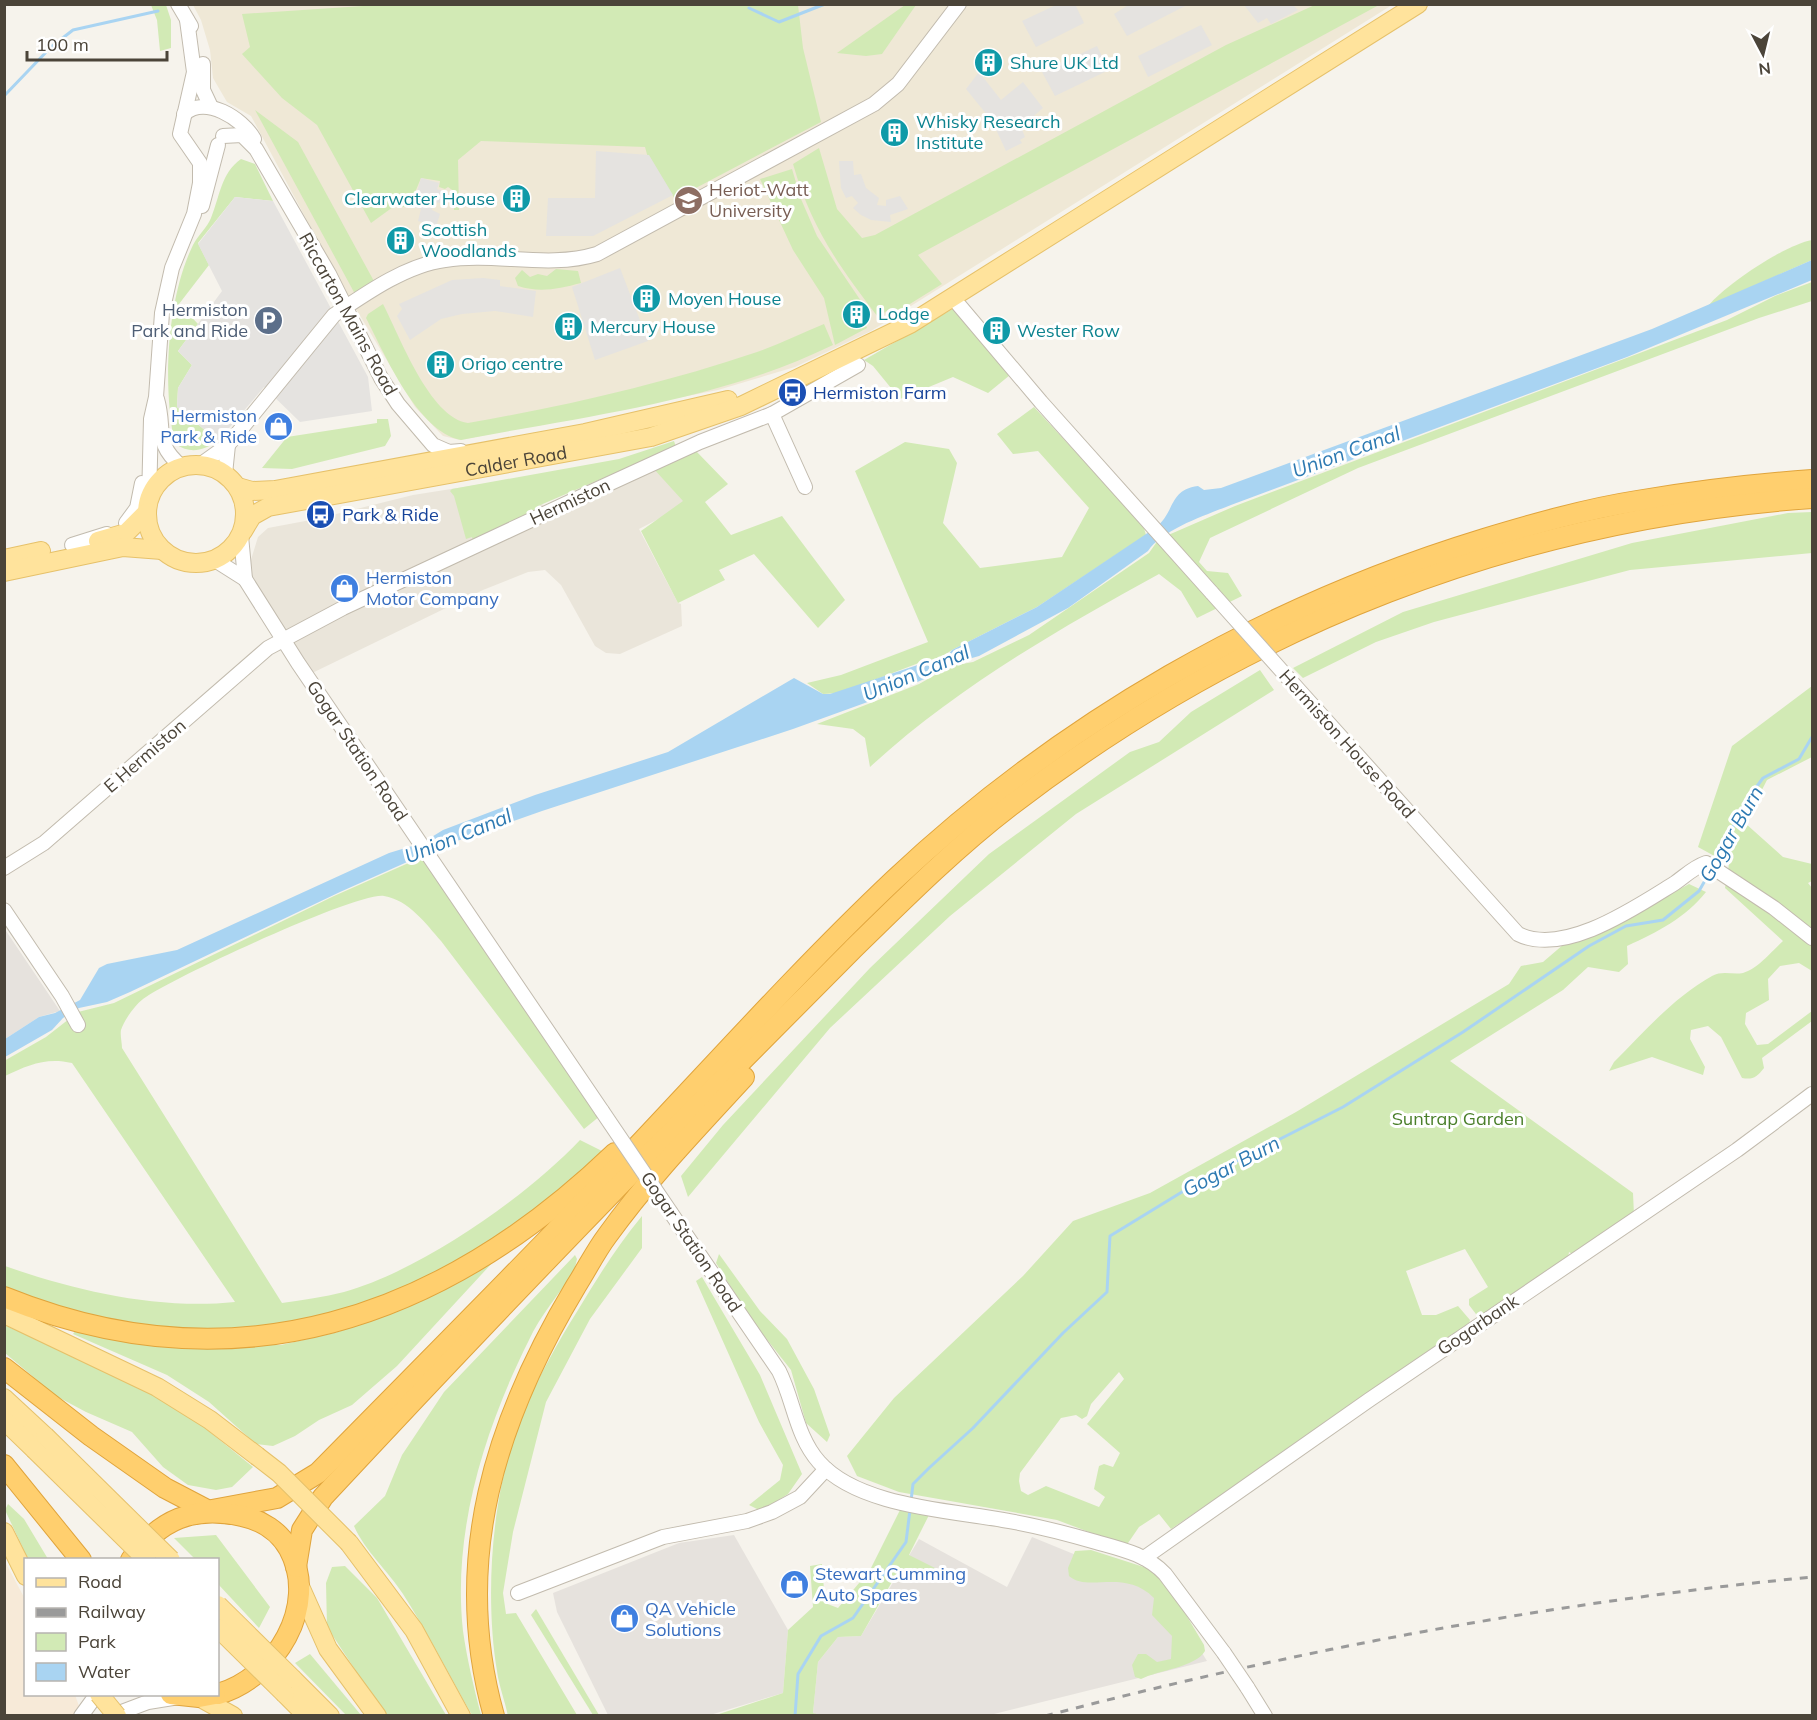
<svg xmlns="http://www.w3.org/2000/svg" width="1817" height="1720" viewBox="0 0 1817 1720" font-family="Mulish,sans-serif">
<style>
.residential{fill:#eae5da}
.commercial{fill:#f7ead8}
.industrial{fill:#e6e2dd}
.education{fill:#efe8d6}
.green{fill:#d2eab5;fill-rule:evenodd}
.parking{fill:#e5e3e0}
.water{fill:#a9d4f2}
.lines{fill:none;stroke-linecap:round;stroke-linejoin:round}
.stream{stroke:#a9d4f2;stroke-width:3}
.minor-casing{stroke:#c2bbae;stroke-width:16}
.major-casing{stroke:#e6c16a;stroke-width:20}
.highway-casing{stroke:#e0a43c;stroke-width:22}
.minor{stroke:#fff;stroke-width:14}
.major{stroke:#ffe39c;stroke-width:18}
.highway{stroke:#ffcf6e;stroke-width:20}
.rail{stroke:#9a9a9a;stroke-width:3;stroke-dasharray:8 8;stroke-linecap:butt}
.minor-bridge-casing{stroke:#c2bbae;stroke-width:16;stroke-linecap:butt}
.major-bridge-casing{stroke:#e6c16a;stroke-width:20;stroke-linecap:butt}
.minor-bridge{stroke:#fff;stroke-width:14}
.major-bridge{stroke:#ffe39c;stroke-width:18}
.labels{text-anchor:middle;stroke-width:6;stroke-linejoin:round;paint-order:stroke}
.culture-label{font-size:18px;fill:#0d838f;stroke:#fff;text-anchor:start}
.education-label{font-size:18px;fill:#785e54;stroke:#fff;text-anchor:start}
.service-label{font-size:18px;fill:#4e5e75;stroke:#fff;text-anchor:end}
.street-label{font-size:18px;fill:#4b4439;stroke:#fff}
.transit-label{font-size:18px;fill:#164399;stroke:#fff;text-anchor:start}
.shop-label{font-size:18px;fill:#366cbe;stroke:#fff;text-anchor:start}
.park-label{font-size:18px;fill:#4a7f2a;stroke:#fff}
.water-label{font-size:20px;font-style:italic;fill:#2e7ab2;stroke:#fff}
</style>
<rect width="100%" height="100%" fill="#f6f3ec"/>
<path class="residential" d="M655 458 697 499 639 529 678 603 681 604 682 626 620 654 606 653 595 646 561 585 545 570 528 572 483 590 306 676 245 579 258 537 268 528 316 519 413 495 533 476 543 506Z"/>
<path class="commercial" d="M4 1560 25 1599 26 1694 75 1695 79 1706 74 1715H5Z"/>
<g class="industrial">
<path d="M4 928 60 1011 39 1017 5 1039Z"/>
<path d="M734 1535 788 1630 783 1693 710 1715H608L557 1612 553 1593 679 1543Z"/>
<path d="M1032 1537 1076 1555 1157 1580 1207 1661 990 1715 820 1716 813 1713 818 1662 838 1637 861 1636 919 1539 1007 1587Z"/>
</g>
<path class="education" d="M193 5H1392L871 331 795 367 718 390 460 440 443 436 415 407 341 284 251 116 227 102 213 78 210 50 201 20Z"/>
<g class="green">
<path d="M393 4 798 5 803 48 821 122 675 199 648 158 645 147 481 141 458 160 459 210H454L455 192 448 187 445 189 439 187 440 181 421 178 409 207H393L371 223 317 125 282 98 242 54 250 47 242 14Z"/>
<path d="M1317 4 1379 5 918 255 942 284 897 312 888 310 878 317C838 265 811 227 793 164L819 148 837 209 862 238 875 235 1226 45Z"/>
<path d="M151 5H166L171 20V48L160 51 157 20Z"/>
<path d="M905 5H916L882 54 866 56 837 53Z"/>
<path d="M255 110 298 142 375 283 355 294Z"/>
<path d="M241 159 255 164 273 201 235 197 198 243 209 265 179 304 198 324 178 351 192 365 178 388 177 407 218 441C202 451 191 454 175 444 162 386 167 298 193 245 198 235 207 228 211 218 220 196 221 173 241 159Z"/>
<path d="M792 169 801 199 817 236 861 301 845 311 854 328 864 321 867 328 835 345 824 298 793 250 760 179Z"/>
<path d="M1812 240V260L1708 306C1726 284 1785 245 1812 240Z"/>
<path d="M556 269 578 271 581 283C558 289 540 293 518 286L515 278 522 270 530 277 538 274 547 276Z"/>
<path d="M1812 282V301L1759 318 1358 468 1210 538 1199 562 1207 571 1228 573 1242 596 1197 618 1181 591 1159 574C1057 630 956 688 870 767L865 738 853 729 817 724 919 684 951 666 973 662 1029 635 1149 553 1156 543 1166 536 1235 506 1727 320 1775 296Z"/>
<path d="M383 304C400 337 430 418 468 423 566 406 662 384 757 352 780 344 802 333 824 324L833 345C718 401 586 416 461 440 418 432 385 355 366 318L368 314Z"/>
<path d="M956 307 1010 375 988 393 953 377 900 399 873 366 864 360Z"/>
<path d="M1034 407 1143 525 1146 535 1037 607 952 650 940 658 924 661 840 693 823 694 807 683 841 675 928 642 855 471 905 442 949 449 957 463 943 523 980 568 1062 557 1089 508 1038 451 1013 454 997 434Z"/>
<path d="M377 419H388L391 436 385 446 292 469 262 468 287 437 377 423Z"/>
<path d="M674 441 676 447 538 506V510L473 541 472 537 466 539 454 496 450 491 452 489 619 459Z"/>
<path d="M696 451 728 484 705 502 731 535 782 516 845 600 818 628 754 554 719 570 725 580 678 603 641 531 683 501 653 468Z"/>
<path d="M1812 512V553L1630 570 1434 622 1376 642 1303 678 1293 668 1403 612 1632 543 1788 513Z"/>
<path d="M1260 670 1274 690 1076 814 950 916 830 1028 688 1197 681 1176 723 1125 870 968 989 854 1130 752 1159 742 1191 712Z"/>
<path d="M1812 686V757L1767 780 1745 823 1783 857 1812 864V881L1808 883 1812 888V971L1799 963 1780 966 1768 979 1769 1000 1746 1013 1745 1024 1757 1045 1768 1044 1812 1011V1021L1762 1058 1764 1068C1757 1077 1753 1080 1742 1078L1721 1037 1708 1026 1691 1030 1690 1039 1705 1067 1703 1075 1652 1057 1609 1071 1614 1062C1645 1031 1673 998 1712 976 1723 970 1732 975 1743 973 1758 969 1773 950 1783 941L1725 888 1729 864 1698 847 1732 746Z"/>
<path d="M422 857 600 1116 584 1129 441 941C426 924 409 900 384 896 357 892 175 977 146 997 137 1002 124 1020 121 1030 120 1035 122 1043 122 1048L282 1303C303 1300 324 1297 344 1292 422 1270 525 1198 580 1140L612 1156 403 1300 198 1338 5 1297V1266C76 1291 158 1310 235 1302L72 1063C46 1057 28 1065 5 1076L4 1061 46 1037 78 1012 114 1003 334 896Z"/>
<path d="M1689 884 1706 892C1685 918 1658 932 1627 946L1628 964 1619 972 1588 967 1563 990 1450 1061 1633 1193 1634 1215 1574 1255 1569 1252 1568 1258 1479 1318 1469 1305V1299L1488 1287 1465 1249 1406 1271 1422 1315H1436L1458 1306 1470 1320 1468 1328 1171 1529 1159 1514 1139 1527 1126 1546 1057 1520 899 1492 857 1476 847 1456 894 1398 1023 1276 1073 1221 1150 1193 1296 1112 1509 984 1521 966 1543 962 1564 944 1602 932ZM1119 1372 1124 1379 1087 1424 1120 1453 1113 1467 1104 1464 1099 1466 1094 1489 1105 1497 1099 1507 1046 1486 1028 1495 1021 1491 1019 1481 1020 1473 1061 1418 1076 1415 1082 1419 1087 1416 1091 1404Z"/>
<path d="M642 1216V1248L590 1319 546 1402 513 1532 503 1593 506 1614 516 1613 577 1715 508 1716C505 1701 499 1686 497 1671 484 1593 492 1484 524 1411 539 1376 558 1342 578 1310 598 1277 617 1246 642 1216Z"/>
<path d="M719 1254 760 1311 787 1339 814 1389 830 1435 827 1442 806 1423 791 1370 750 1318 716 1263Z"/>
<path d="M575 1255 577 1259 574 1272C559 1294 540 1316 529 1340 485 1428 452 1531 463 1631 467 1659 474 1688 481 1715H472C449 1675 428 1633 403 1594 388 1571 365 1551 354 1526L385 1496 402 1455 444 1392Z"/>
<path d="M493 1259V1262L397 1366 352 1405 319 1420 295 1436 273 1446 256 1444 209 1402 167 1375 73 1334 75 1331 162 1344 281 1345 338 1332 404 1307 458 1283Z"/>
<path d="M702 1277 760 1375 802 1474 788 1494 761 1511 749 1505 780 1480 783 1465 759 1422 696 1281Z"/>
<path d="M4 1325 128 1379 200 1424 253 1467 232 1487 216 1490 188 1485 163 1467 132 1432 86 1412 56 1396 5 1353Z"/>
<path d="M8 1504 24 1519 48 1559H28L5 1510Z"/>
<path d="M900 1510 930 1513 909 1555 941 1571 938 1581 897 1573 861 1636 838 1637 818 1662 813 1713 820 1715 713 1716 783 1693 788 1630 813 1607 810 1566 822 1564 825 1603 838 1608 870 1570Z"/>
<path d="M216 1535 270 1607 259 1628 218 1584V1560L195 1559 174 1538Z"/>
<path d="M1091 1550 1150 1569 1169 1586 1204 1645 1205 1651C1196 1667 1159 1670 1141 1679L1135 1677 1132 1665 1138 1654H1146L1157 1662 1171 1659 1172 1636 1152 1615 1154 1598C1124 1568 1088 1593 1069 1576L1068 1568 1075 1551Z"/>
<path d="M345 1566 377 1598 446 1715H386L381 1709 327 1627 326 1583 332 1567Z"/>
<path d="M536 1609 599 1715H593L531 1615Z"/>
<path d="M310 1654 361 1715H346L295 1663Z"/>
</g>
<g class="parking">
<path d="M1075 4 1084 23 1036 47 1022 21 1056 5Z"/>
<path d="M1130 4H1186L1187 5 1127 36 1114 14Z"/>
<path d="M1244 5H1293L1298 10 1271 24 1267 18 1258 23Z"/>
<path d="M1201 25 1212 45 1148 77 1138 56Z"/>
<path d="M1097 46 1109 70 1055 96 1042 72Z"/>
<path d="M979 72 1001 100 1023 82 1043 108 1021 127 1025 137 1020 140 1022 143 1006 151 992 121 966 89Z"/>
<path d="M596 151 649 155 673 195 593 236H546L548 198H595Z"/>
<path d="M839 161H853L854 175 861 174 866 188 879 198 877 205 886 206V200L900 196 908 209 890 215 891 222 871 220 861 215 853 208 858 203 852 196 846 198 841 188Z"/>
<path d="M421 178 439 183 437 189 445 192 440 203 434 202 432 210 440 214 436 227 418 221 421 209 413 207Z"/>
<path d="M235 197 273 201 368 377 372 411 300 422 264 387 218 441 177 407 178 388 192 365 178 351 222 291 198 244Z"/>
<path d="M620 268 648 341 595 360 572 287Z"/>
<path d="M483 278 500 280V286L536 291 533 317 495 311 462 314 441 319 410 340 397 316 402 309 399 304 452 280Z"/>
</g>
<path class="water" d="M1812 260V280L1627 357 1231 505C1206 515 1163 529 1148 551L1068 608 979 656 944 666 936 674 887 695 793 729 542 811 443 846 340 892 130 992 107 1002 79 1008 63 1018 52 1030 5 1057V1039L39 1017 55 1013 80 1000 99 968 107 964 177 950 389 853 422 843 443 830 535 795 668 752 794 678 823 694H830L948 655 952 650 1037 607 1155 528C1176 512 1168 490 1198 486L1204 490 1221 488 1652 329Z"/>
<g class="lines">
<g class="stream">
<path d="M749 8 779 22 825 4"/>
<path d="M4 96 51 47 73 30 158 11"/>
<path d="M1714 864 1746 801 1763 778 1799 759 1812 737"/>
<path d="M911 1501 913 1484 929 1468 973 1428 1063 1333 1107 1292 1110 1236 1213 1173 1343 1107 1463 1032 1589 946 1626 926 1663 920 1699 891 1711 870"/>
<path d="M795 1716 798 1674 821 1636 853 1618 906 1542 910 1510"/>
</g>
<defs>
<g id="minor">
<path d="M178 4 191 26"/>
<path d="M203 64V90L211 107"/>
<path d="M184 114C205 95 242 118 254 139"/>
<path d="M223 136 242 135 256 149 329 274 381 378 398 404 433 445 449 452 461 451"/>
<path d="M202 206 218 145"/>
<path d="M953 298 1041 402 1212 593"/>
<path d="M157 399C166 430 153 443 182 467"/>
<path d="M772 414 805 487"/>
<path d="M200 465 228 445 334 315C365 294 406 265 445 260 495 252 548 269 597 254L874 104 898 84 959 4"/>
<path d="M225 474 228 445"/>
<path d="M149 501 151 419 156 397 162 313 172 268 194 214 200 183V163L180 134 194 72 187 20"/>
<path d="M126 523 137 508 142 483"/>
<path d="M241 536 245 579"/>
<path d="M72 545 107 534"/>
<path d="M215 560 245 579 298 663 602 1111"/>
<path d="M1288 678 1518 934C1564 957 1636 907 1675 883 1685 876 1694 867 1706 863L1774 908 1812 938"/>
<path d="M4 868 44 843 268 648 343 608 591 492 700 442 772 414 858 365"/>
<path d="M4 910 62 996 78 1025"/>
<path d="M671 1213 779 1371C794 1401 796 1436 819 1462 858 1506 947 1510 1003 1520 1034 1525 1065 1533 1096 1542 1121 1549 1146 1554 1165 1574L1224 1653"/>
<path d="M1144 1558 1369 1400 1737 1150 1812 1094"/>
<path d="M518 1593 663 1537 747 1521 772 1512 800 1497 826 1469"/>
<path d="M1247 1687 1265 1716"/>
<path d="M81 1716 97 1694"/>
<path d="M111 1716 148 1702 179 1697"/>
</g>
<g id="major">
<circle cx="196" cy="514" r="49"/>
<path d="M238 487 252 491 275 490 585 433 728 400"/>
<path id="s1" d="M243 531 252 516 268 507 651 437 741 406 910 324 1418 4"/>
<path d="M98 541 126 533 147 512"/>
<path d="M4 559 41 551"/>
<path d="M4 572 123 547 162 550"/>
<path d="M4 1314 157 1387 210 1420 257 1456"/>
<path d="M4 1398 45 1436"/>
<path d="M4 1420 34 1449"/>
<path d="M4 1532 26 1576"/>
<path d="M349 1543 414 1630 461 1716"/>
<path d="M298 1582 328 1649 377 1716"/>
<path d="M293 1679 330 1716"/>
<path d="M285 1694 307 1716"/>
<path d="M199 1697 233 1716"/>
</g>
<g id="highway">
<path d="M4 1297C236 1391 442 1319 615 1153"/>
<path d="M4 1368 91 1436 165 1488 209 1511"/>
<path d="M4 1465 81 1560"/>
<path d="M212 1510 277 1498 318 1473C422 1367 527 1262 630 1154 717 1062 802 967 894 880 1062 722 1265 606 1484 539 1534 524 1586 509 1637 501 1695 491 1754 484 1812 480"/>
<path d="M131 1560C159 1519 194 1505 242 1516 261 1520 279 1531 289 1549 320 1606 275 1678 218 1694"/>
<path d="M296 1567 302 1530 323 1497C445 1366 569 1236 695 1108 747 1055 800 1003 852 950 903 900 954 849 1010 806 1246 625 1515 519 1812 498"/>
<path d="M171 1694 199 1697 215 1694"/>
<path d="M494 1716C450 1560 496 1419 576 1286 587 1269 595 1252 607 1236 648 1179 697 1128 744 1077"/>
</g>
</defs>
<use href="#minor" class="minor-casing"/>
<use href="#major" class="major-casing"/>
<use href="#highway" class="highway-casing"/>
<use href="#minor" class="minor"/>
<use href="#major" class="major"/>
<use href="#highway" class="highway"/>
<path class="rail" d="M1045 1716C1296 1650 1554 1602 1812 1577"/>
<defs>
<g id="minor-bridge">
<path d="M1212 593 1288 678"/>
<path d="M602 1111 671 1213"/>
<path d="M1224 1653 1247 1687"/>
</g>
<g id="major-bridge">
<path d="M45 1436 171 1560"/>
<path d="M34 1449 147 1560"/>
<path d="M257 1456 279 1473 349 1543"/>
<path d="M218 1605 293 1679"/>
<path d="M218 1628 285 1694"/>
<path d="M99 1694 117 1716"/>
</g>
</defs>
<use href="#minor-bridge" class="minor-bridge-casing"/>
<use href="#major-bridge" class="major-bridge-casing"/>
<use href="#minor-bridge" class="minor-bridge"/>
<use href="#major-bridge" class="major-bridge"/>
</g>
<defs>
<symbol id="building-disc" viewBox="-11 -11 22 22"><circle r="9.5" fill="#0f9aa8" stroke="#fff"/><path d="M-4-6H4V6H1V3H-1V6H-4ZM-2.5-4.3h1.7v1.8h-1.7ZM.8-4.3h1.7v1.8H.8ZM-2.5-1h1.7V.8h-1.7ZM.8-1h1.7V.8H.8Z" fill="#fff"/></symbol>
<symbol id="university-disc" viewBox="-11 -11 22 22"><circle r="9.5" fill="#8d6e63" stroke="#fff"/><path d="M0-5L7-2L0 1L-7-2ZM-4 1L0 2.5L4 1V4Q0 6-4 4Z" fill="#fff"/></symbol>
<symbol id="parking-disc" viewBox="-11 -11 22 22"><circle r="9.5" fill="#5c6f8a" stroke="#fff"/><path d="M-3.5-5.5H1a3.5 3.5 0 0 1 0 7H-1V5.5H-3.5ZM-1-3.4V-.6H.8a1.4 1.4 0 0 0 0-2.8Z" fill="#fff"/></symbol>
<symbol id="bus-disc" viewBox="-11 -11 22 22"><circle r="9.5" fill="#1a4fb4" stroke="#fff"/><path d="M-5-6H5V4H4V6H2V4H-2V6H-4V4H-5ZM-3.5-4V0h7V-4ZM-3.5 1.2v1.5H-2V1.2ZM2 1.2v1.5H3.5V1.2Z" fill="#fff"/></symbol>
<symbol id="shop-disc" viewBox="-11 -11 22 22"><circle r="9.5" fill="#3f7fe0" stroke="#fff"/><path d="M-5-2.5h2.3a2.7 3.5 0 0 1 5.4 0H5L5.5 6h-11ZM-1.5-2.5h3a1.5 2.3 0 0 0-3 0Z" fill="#fff"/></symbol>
</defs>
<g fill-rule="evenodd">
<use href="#building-disc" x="972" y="46" width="33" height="33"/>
<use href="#building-disc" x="878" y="116" width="33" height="33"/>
<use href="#building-disc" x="500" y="182" width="33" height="33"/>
<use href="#university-disc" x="672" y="184" width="33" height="33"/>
<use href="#building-disc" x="384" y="224" width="33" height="33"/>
<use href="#building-disc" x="630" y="282" width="33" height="33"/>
<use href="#building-disc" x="840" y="298" width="33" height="33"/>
<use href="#parking-disc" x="252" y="304" width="33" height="33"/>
<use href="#building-disc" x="552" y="310" width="33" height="33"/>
<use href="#building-disc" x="980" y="314" width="33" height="33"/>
<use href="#building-disc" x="424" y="348" width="33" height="33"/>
<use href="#bus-disc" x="776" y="376" width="33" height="33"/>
<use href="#shop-disc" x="262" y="410" width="33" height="33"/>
<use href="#bus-disc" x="304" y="498" width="33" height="33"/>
<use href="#shop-disc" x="328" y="572" width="33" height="33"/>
<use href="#shop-disc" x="778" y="1568" width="33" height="33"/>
<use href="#shop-disc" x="608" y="1602" width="33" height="33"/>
</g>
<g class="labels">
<g class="culture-label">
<text x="1010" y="69">Shure UK Ltd</text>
<text x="916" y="128">Whisky Research<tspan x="916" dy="21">Institute</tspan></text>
<text x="495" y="205" text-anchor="end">Clearwater House</text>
<text x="421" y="236">Scottish<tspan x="421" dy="21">Woodlands</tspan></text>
<text x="668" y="305">Moyen House</text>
<text x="878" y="320">Lodge</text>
<text x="590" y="333">Mercury House</text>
<text x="1017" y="337">Wester Row</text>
<text x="461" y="370">Origo centre</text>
</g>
<g class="education-label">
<text x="709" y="196">Heriot-Watt<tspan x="709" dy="21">University</tspan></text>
</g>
<g class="service-label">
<text x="248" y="316">Hermiston<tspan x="248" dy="21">Park and Ride</tspan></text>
</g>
<g class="street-label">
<text transform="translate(348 314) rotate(61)" y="6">Riccarton Mains Road</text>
<text dy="6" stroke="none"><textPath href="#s1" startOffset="288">Calder Road</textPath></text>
<text transform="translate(570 502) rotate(-25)" y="6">Hermiston</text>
<text transform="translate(1347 744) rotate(48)" y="6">Hermiston House Road</text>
<text transform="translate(357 751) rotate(56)" y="6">Gogar Station Road</text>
<text transform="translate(145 756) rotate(-41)" y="6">E Hermiston</text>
<text transform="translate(691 1242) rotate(56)" y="6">Gogar Station Road</text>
<text transform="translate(1478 1325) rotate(-34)" y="6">Gogarbank</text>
</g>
<g class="transit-label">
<text x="813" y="399">Hermiston Farm</text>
<text x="342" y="521">Park &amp; Ride</text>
</g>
<g class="shop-label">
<text x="257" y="422" text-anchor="end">Hermiston<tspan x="257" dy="21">Park &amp; Ride</tspan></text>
<text x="366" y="584">Hermiston<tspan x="366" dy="21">Motor Company</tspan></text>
<text x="815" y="1580">Stewart Cumming<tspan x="815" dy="21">Auto Spares</tspan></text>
<text x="645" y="1615">QA Vehicle<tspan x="645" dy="21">Solutions</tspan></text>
</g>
<g class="park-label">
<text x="1458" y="1125">Suntrap Garden</text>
</g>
<g class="water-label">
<text transform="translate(1346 452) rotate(-20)" y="7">Union Canal</text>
<text transform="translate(916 673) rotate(-23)" y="7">Union Canal</text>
<text transform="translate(1731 834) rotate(-60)" y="7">Gogar Burn</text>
<text transform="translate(458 836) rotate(-22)" y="7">Union Canal</text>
<text transform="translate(1231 1166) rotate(-28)" y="7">Gogar Burn</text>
</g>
</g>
<rect width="1817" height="1720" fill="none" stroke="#4b4439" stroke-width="12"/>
<rect x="24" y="1558" width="195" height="138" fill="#ffffff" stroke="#b7b4b0" stroke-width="1.5"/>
<rect x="36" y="1578" width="30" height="9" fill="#ffe39c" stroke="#b7b4b0" stroke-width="1.5"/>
<text x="78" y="1588" font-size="18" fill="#4b4439">Road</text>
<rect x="36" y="1608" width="30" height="9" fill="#9a9a9a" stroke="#b7b4b0" stroke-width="1.5"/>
<text x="78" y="1618" font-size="18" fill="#4b4439">Railway</text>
<rect x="36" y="1633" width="30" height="18" fill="#d2eab5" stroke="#b7b4b0" stroke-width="1.5"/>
<text x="78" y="1648" font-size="18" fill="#4b4439">Park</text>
<rect x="36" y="1663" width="30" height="18" fill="#a9d4f2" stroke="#b7b4b0" stroke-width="1.5"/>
<text x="78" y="1678" font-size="18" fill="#4b4439">Water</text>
<g transform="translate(1763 54) rotate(173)" stroke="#ffffff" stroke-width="4.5" paint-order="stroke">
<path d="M0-4.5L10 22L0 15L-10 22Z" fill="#4b4439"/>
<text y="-9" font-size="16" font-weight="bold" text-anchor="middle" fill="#4b4439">N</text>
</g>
<path d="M27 51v9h140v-9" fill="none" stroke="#4b4439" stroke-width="3"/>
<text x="36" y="51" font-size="18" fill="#4b4439" stroke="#ffffff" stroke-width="4.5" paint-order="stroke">100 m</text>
</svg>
